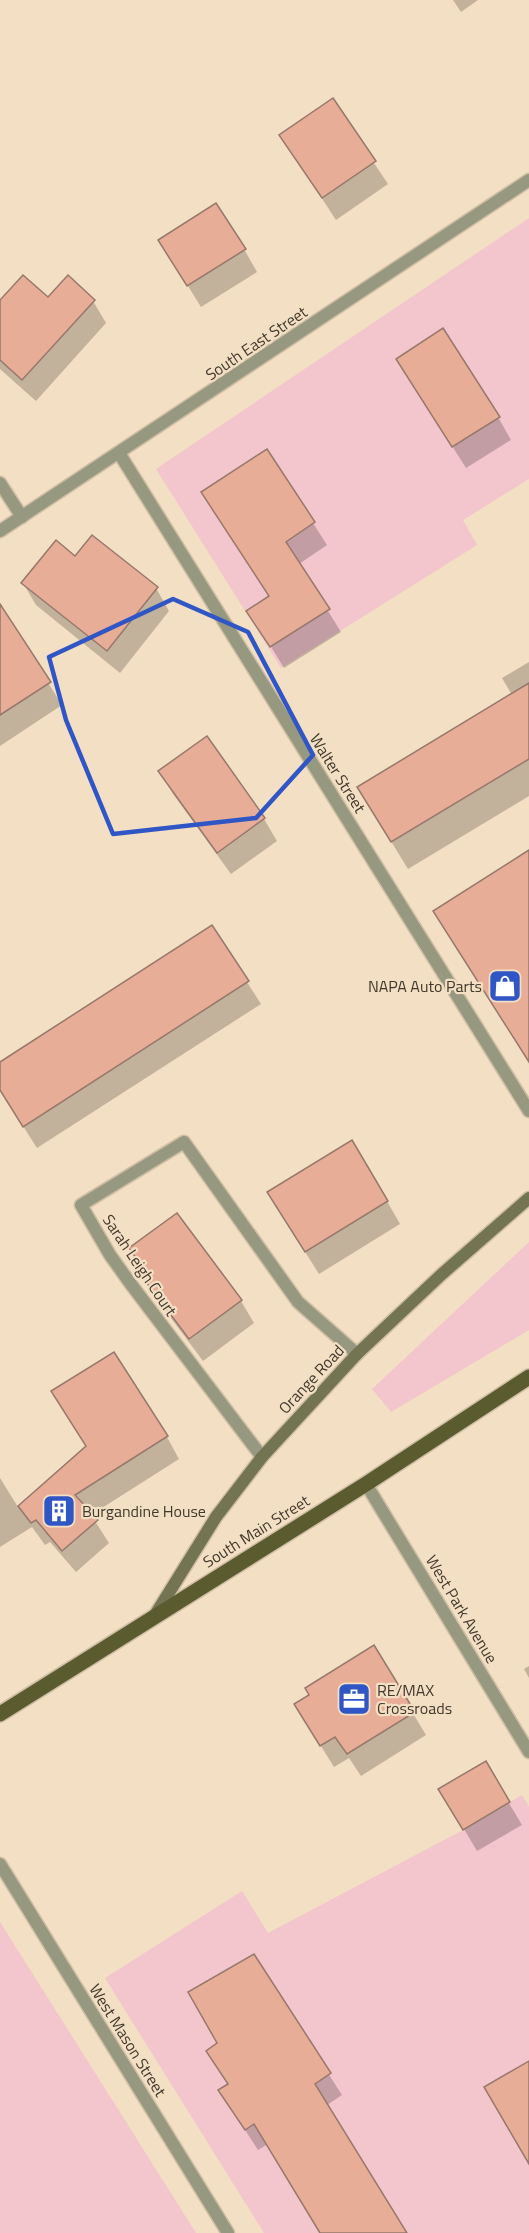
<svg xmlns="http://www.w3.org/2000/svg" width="529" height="2233" viewBox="0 0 529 2233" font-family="'Titillium Web',sans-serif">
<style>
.green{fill:#f3c5cc}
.shadow{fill:#0003}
.building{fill:#e8ad96;stroke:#97786c;stroke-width:1.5}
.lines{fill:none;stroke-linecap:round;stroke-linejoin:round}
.service-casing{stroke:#cfbea5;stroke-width:15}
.minor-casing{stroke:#cfbea5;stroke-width:15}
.secondary-casing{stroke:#cfbea5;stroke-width:15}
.primary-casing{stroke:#cfbea5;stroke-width:18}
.service{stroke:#979880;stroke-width:12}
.minor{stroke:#979880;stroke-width:12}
.secondary{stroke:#737451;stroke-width:12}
.primary{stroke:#5a5b2e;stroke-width:15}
.marked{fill:none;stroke:#3056c6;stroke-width:4.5;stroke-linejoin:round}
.labels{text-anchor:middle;stroke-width:4.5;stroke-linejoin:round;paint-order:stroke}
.street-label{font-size:16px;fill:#41392e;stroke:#f3dfc3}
.poi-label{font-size:16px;fill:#41392e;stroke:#f3dfc3;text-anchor:start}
</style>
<rect width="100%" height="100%" fill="#f3dfc3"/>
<g class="green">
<path d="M529 218V479L463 520 477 545 281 668 156 469Z"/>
<path d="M529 1242V1330L391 1412 372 1389Z"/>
<path d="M522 1795 529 1807V2233H264L105 1978 242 1891 268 1933 463 1830Z"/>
<path d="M0 1922 196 2233H0Z"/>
</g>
<g class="shadow">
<path d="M453 0H478L461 12Z"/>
<path d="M332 100 388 184 336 220 281 136Z"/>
<path d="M160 241 244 249 257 272 201 307Z"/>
<path d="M48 300 93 301 106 323 36 401 0 369V302Z"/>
<path d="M411 381 498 417 511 440 466 468Z"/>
<path d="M267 451 327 545 299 564 341 632 284 668 262 632 270 597Z"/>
<path d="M75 558 156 588 169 611 120 673 36 605 23 583Z"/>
<path d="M0 607 62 705 0 746Z"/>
<path d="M529 662V796L408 869 375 815 512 695 502 678Z"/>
<path d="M206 738 264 819 277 841 231 874 173 794 160 771Z"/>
<path d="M212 927 261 1004 37 1148 0 1090V1064Z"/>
<path d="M387 1201 400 1224 319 1274 282 1215Z"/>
<path d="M177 1215 241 1301 254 1323 203 1361 150 1290 137 1268 141 1265 131 1249Z"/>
<path d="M167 1437 179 1459 91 1515 109 1543 76 1572 50 1542 45 1545 32 1527 0 1547V1478L18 1507 87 1447Z"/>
<path d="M373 1647 426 1735 361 1776 349 1758 334 1767 309 1727 311 1695Z"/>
<path d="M529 1666V1678L524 1669Z"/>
<path d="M485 1763 522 1825 477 1851 441 1790Z"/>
<path d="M253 1956 342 2095 327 2105 405 2233H322L268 2144 258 2150 220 2091 229 2085 219 2044Z"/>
</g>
<g class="building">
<path d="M333 98 376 161 322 198 279 135Z"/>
<path d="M216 203 246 249 187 286 158 240Z"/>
<path d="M23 275 48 297 68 275 95 300 22 380 0 360V300Z"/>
<path d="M443 328 500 417 452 447 396 359Z"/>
<path d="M267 449 315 522 286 542 330 609 270 647 246 611 269 596 201 492Z"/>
<path d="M92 535 158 587 107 651 21 583 56 540 75 556Z"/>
<path d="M0 604 51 682 0 715Z"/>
<path d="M529 683V759L391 842 357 787Z"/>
<path d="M207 736 265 818 217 853 158 771Z"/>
<path d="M529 850V1062L433 911Z"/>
<path d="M212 925 249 981 23 1127 0 1090V1062Z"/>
<path d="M352 1140 388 1201 305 1252 267 1192Z"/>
<path d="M177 1213 242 1300 189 1339 135 1267 140 1264 129 1248Z"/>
<path d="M114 1352 168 1436 75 1495 98 1520 62 1551 36 1520 31 1523 18 1506 86 1446 51 1391Z"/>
<path d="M374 1645 415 1712 347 1754 335 1737 320 1746 294 1704 309 1695 305 1688Z"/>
<path d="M486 1761 510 1802 463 1830 438 1789Z"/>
<path d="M254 1954 331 2073 315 2084 407 2233H320L254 2124 245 2130 218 2090 228 2084 206 2051 217 2043 188 1992Z"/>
<path d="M529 2061V2164L484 2087Z"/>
</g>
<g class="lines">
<defs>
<g id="service">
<path d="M0 483 22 517"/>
<path d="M262 1457 130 1283 110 1255 81 1205 184 1142 298 1302 357 1354"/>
</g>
<g id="minor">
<path d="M119 453 529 1111"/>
<path d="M0 531 529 180"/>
<path d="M366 1484 529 1752"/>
<path d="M0 1864 228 2233"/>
</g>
<path id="secondary" d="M155 1615 216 1517 262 1457 357 1354 442 1274 529 1198"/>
<path id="primary" d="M0 1714 366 1484 529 1377"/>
</defs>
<use href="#service" class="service-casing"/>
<use href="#minor" class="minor-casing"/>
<use href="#secondary" class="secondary-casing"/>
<use href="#primary" class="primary-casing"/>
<use href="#service" class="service"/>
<use href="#minor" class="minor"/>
<use href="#secondary" class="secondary"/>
<use href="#primary" class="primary"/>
</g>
<path class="marked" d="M173 599 248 632 313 755 256 818 113 834 66 720 49 657Z"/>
<defs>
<symbol id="shop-square" viewBox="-11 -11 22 22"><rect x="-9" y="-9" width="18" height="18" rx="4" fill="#3056c6" stroke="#f3dfc3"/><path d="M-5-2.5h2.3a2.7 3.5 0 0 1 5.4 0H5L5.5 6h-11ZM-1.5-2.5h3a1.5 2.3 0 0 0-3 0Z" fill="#fff"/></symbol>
<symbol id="building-square" viewBox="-11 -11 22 22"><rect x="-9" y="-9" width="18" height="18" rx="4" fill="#3056c6" stroke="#f3dfc3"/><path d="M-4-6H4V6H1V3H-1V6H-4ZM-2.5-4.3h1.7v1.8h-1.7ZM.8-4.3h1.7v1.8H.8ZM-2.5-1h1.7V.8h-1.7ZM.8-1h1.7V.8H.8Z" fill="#fff"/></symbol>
<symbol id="office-square" viewBox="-11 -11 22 22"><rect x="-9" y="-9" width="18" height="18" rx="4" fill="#3056c6" stroke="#f3dfc3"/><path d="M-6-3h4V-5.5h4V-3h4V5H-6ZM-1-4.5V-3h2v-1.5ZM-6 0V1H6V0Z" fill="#fff"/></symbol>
</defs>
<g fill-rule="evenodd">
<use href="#shop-square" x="486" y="967" width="38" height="38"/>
<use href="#building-square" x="40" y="1492" width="38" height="38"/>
<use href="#office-square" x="335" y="1680" width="38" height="38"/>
</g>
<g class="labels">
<g class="street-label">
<text transform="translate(256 343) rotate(-34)" y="6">South East Street</text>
<text transform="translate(338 773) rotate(58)" y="6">Walter Street</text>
<text transform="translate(140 1265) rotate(56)" y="6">Sarah Leigh Court</text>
<text transform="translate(311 1379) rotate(-47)" y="6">Orange Road</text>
<text transform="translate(256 1531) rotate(-32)" y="6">South Main Street</text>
<text transform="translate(462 1609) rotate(59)" y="6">West Park Avenue</text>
<text transform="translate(128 2040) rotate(58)" y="6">West Mason Street</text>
</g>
<g class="poi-label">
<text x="482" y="992" text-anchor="end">NAPA Auto Parts</text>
<text x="82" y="1517">Burgandine House</text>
<text x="377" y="1696">RE/MAX<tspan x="377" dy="18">Crossroads</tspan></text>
</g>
</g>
</svg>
